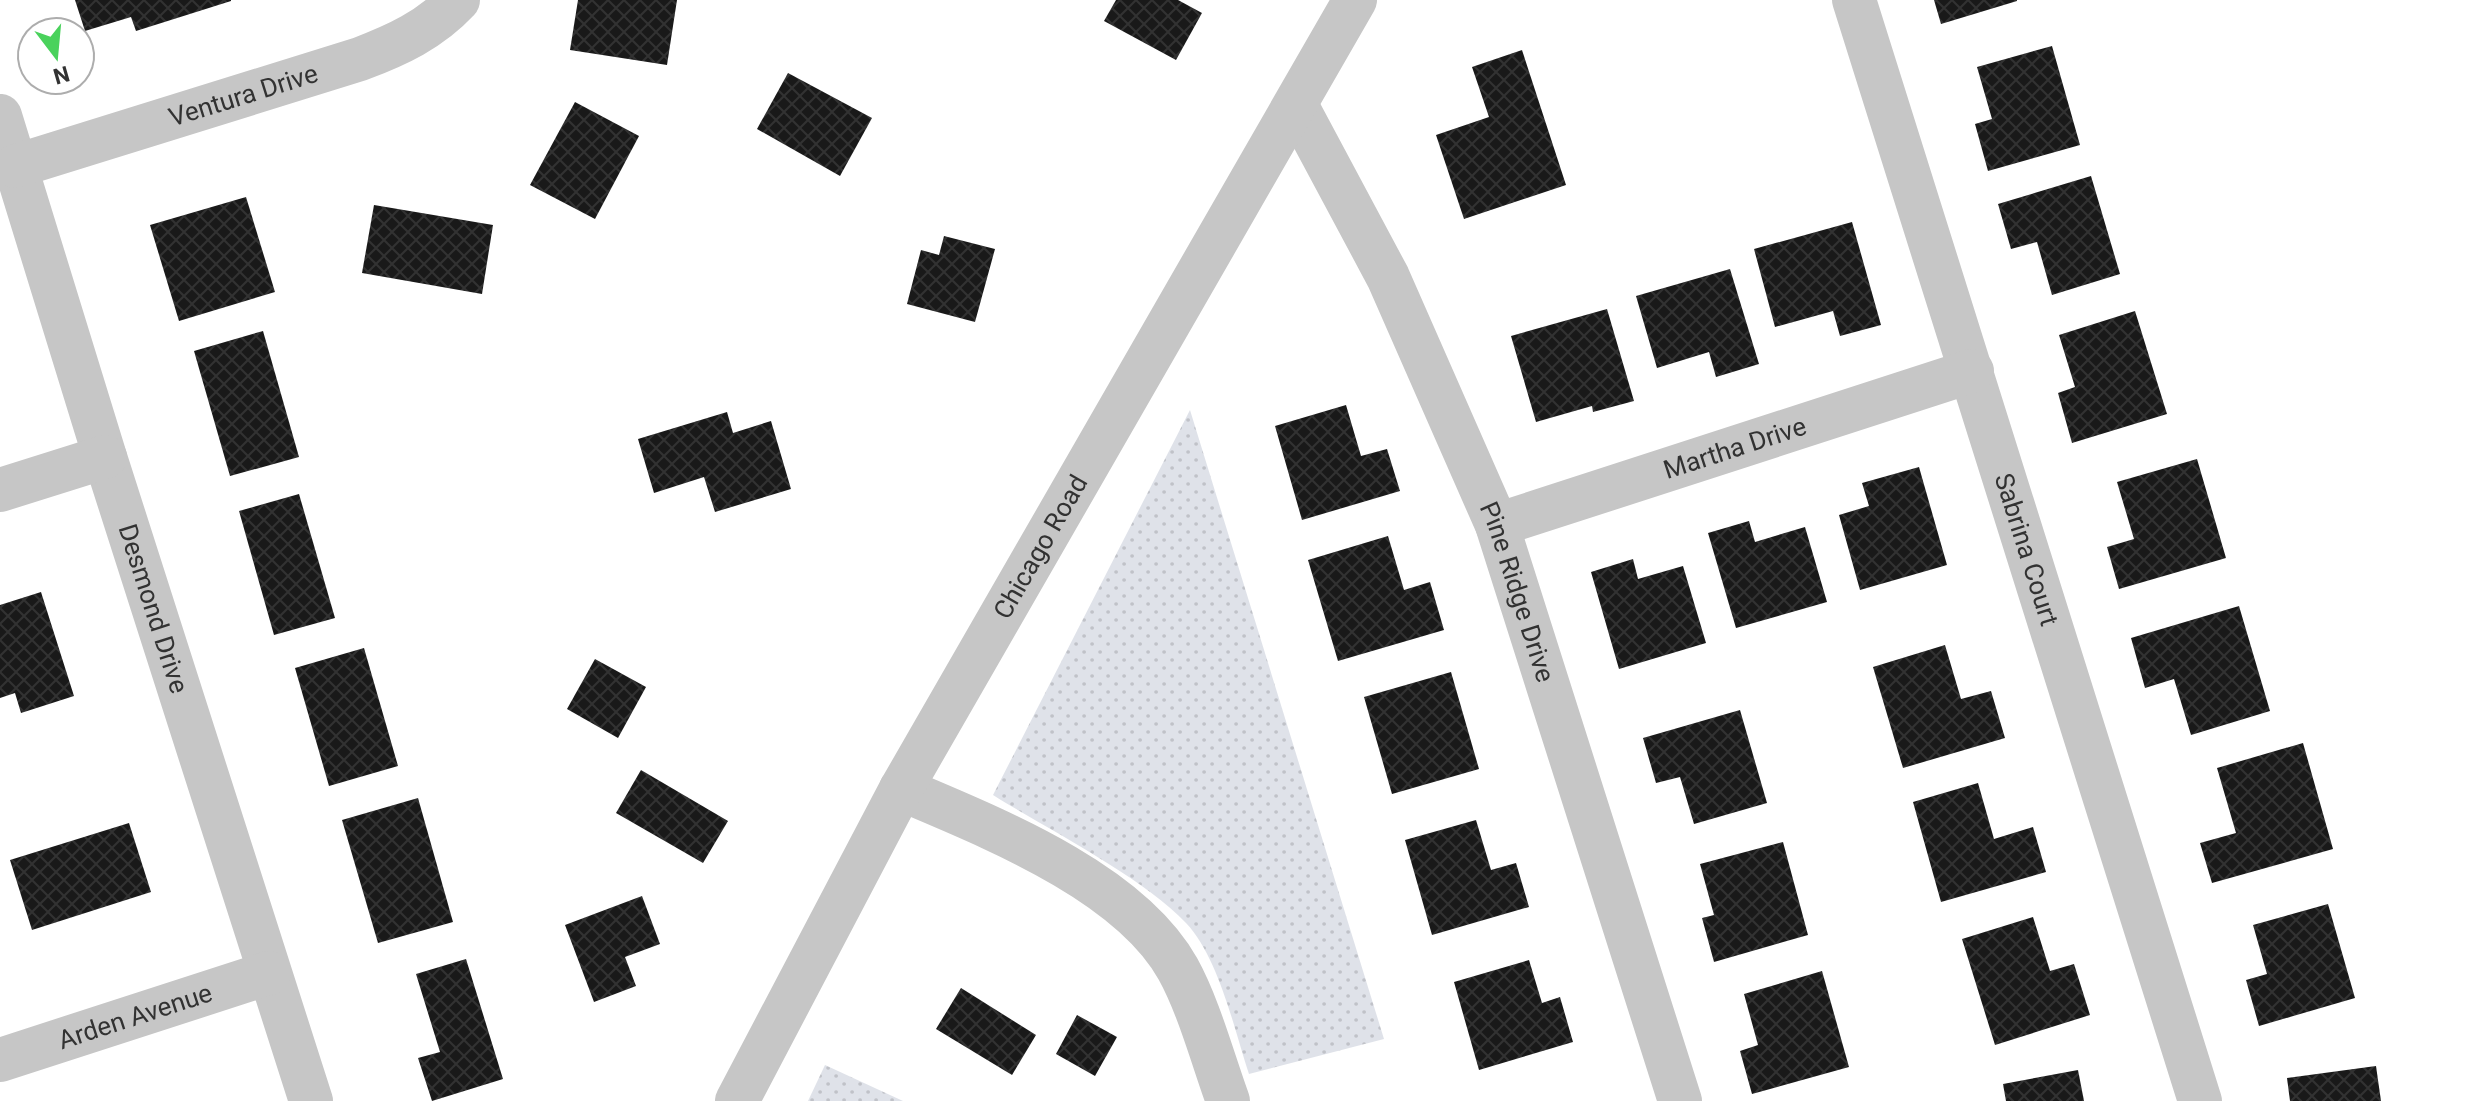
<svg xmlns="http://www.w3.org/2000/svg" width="2481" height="1101" viewBox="0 0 2481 1101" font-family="Roboto,sans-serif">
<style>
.grass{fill:url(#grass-dots)}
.building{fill:url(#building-cross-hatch)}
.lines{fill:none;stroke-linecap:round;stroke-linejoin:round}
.minor{stroke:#c6c6c6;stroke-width:44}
.labels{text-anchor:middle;stroke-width:8;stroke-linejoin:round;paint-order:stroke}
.street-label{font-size:26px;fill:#323232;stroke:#fff}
</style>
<defs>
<pattern id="grass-dots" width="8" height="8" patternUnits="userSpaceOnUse" patternTransform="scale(2)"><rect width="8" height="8" fill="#dfe2e9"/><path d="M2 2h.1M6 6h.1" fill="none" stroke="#c0c2c8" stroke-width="1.8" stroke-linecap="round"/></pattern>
<pattern id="building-cross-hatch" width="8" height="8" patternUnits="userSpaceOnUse" patternTransform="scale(2)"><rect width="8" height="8" fill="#191919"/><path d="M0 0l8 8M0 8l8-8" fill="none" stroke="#323232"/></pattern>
</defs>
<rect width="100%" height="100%" fill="#fff"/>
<g class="grass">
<path d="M1190 410 1384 1039 1249 1074C1234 1029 1219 958 1186 923 1143 877 1049 830 993 795Z"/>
<path d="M825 1065 903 1101H808Z"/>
</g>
<g class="building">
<path d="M75 0H231V1L136 31 131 17 85 31Z"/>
<path d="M578 0H677L667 65 570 50Z"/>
<path d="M1116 0H1178L1202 13 1176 60 1104 21Z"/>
<path d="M1934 0H2017V1L1941 24Z"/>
<path d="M2052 46 2080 145 1988 171 1975 124 1992 119 1977 67Z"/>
<path d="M1522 50 1566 185 1464 219 1436 135 1489 117 1472 67Z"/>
<path d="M788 73 872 118 840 176 757 129Z"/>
<path d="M575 102 639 136 595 219 530 185Z"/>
<path d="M2091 176 2120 274 2052 295 2037 242 2011 249 1998 204Z"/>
<path d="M246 197 275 292 179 321 150 225Z"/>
<path d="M374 205 493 225 482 294 362 273Z"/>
<path d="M1852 222 1881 325 1840 336 1833 311 1775 327 1754 249Z"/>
<path d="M944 236 995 249 975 322 907 304 921 250 939 255Z"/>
<path d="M1730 269 1759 364 1716 377 1709 352 1657 368 1636 296Z"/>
<path d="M1607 309 1634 401 1593 412 1592 406 1536 422 1511 336Z"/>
<path d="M2135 311 2167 414 2072 443 2058 393 2075 387 2059 335Z"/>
<path d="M263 331 299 457 230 476 194 351Z"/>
<path d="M1346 405 1361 456 1387 449 1400 491 1302 520 1275 426Z"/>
<path d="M727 412 733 433 771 421 791 489 715 512 704 477 654 493 638 439Z"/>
<path d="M2197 459 2226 558 2119 589 2107 547 2134 539 2117 482Z"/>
<path d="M1919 467 1947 565 1860 590 1839 515 1869 506 1862 483Z"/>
<path d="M299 494 335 618 274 635 239 511Z"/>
<path d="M1749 521 1755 542 1805 527 1827 602 1736 628 1708 533Z"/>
<path d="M1388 536 1404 590 1430 582 1444 630 1338 661 1308 560Z"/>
<path d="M1633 559 1638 579 1683 566 1706 643 1619 669 1591 572Z"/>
<path d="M41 592 74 696 21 713 15 693 0 698V605Z"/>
<path d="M2239 606 2270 711 2191 735 2174 679 2145 688 2131 638Z"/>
<path d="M1945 645 1961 699 1991 691 2005 738 1903 768 1873 667Z"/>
<path d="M364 648 398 766 329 786 295 668Z"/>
<path d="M595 659 646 687 618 738 567 709Z"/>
<path d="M1451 672 1479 769 1392 794 1364 697Z"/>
<path d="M1740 710 1767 803 1694 824 1680 777 1656 783 1643 738Z"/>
<path d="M2303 743 2333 849 2212 883 2200 843 2236 833 2217 768Z"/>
<path d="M641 770 728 821 703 863 616 813Z"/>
<path d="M1978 783 1994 839 2033 827 2046 872 1941 902 1913 802Z"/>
<path d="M418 798 453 922 378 943 342 820Z"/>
<path d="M1476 820 1491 870 1516 863 1529 907 1432 935 1405 840Z"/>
<path d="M129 823 151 892 32 930 10 860Z"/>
<path d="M1783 842 1808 935 1714 962 1702 918 1714 915 1700 864Z"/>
<path d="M642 896 660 944 625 957 636 986 594 1002 565 925Z"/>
<path d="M2328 904 2355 998 2259 1026 2246 980 2267 974 2253 925Z"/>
<path d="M2033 917 2050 971 2074 964 2090 1015 1995 1045 1962 939Z"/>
<path d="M466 959 503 1079 432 1101 418 1058 440 1052 416 974Z"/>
<path d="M1529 960 1542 1003 1560 997 1573 1042 1479 1070 1454 982Z"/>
<path d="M1822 971 1849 1067 1752 1094 1740 1051 1758 1045 1744 994Z"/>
<path d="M961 988 1036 1035 1012 1075 936 1029Z"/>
<path d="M1077 1015 1117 1037 1095 1076 1056 1054Z"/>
<path d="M2376 1066 2381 1101H2290L2287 1078Z"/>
<path d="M2078 1070 2084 1101H2006L2003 1084Z"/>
</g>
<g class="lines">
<g class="minor">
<path id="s1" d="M1854 0 2200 1101"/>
<path id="s2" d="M1296 105 1388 277 1497 525 1680 1101"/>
<path id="s3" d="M0 116 105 457 311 1101"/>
<path id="s4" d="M16 166 360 59C397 45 430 30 458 0"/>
<path d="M0 490 105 457"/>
<path id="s5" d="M1497 525 1972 371"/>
<path d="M901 789C990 827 1129 881 1178 969 1199 1007 1213 1060 1228 1101"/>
<path id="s6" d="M0 1060 269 973"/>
<path id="s7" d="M737 1101 901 789 1355 0"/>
</g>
</g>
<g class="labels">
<g class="street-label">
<text dy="9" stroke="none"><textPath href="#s4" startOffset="238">Ventura Drive</textPath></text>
<text dy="9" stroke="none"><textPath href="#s5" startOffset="250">Martha Drive</textPath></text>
<text dy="9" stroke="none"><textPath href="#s7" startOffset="632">Chicago Road</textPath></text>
<text dy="9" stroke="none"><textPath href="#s1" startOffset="576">Sabrina Court</textPath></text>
<text dy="9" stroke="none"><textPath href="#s2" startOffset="536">Pine Ridge Drive</textPath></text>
<text dy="9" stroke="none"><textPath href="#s3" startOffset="516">Desmond Drive</textPath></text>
<text dy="9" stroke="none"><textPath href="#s6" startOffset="142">Arden Avenue</textPath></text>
</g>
</g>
<g transform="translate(56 56) rotate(164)"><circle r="38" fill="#ffffff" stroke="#adadad" stroke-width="2"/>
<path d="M0-6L14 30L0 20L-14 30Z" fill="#4ad25c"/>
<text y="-12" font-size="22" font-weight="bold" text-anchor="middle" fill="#323232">N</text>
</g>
</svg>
